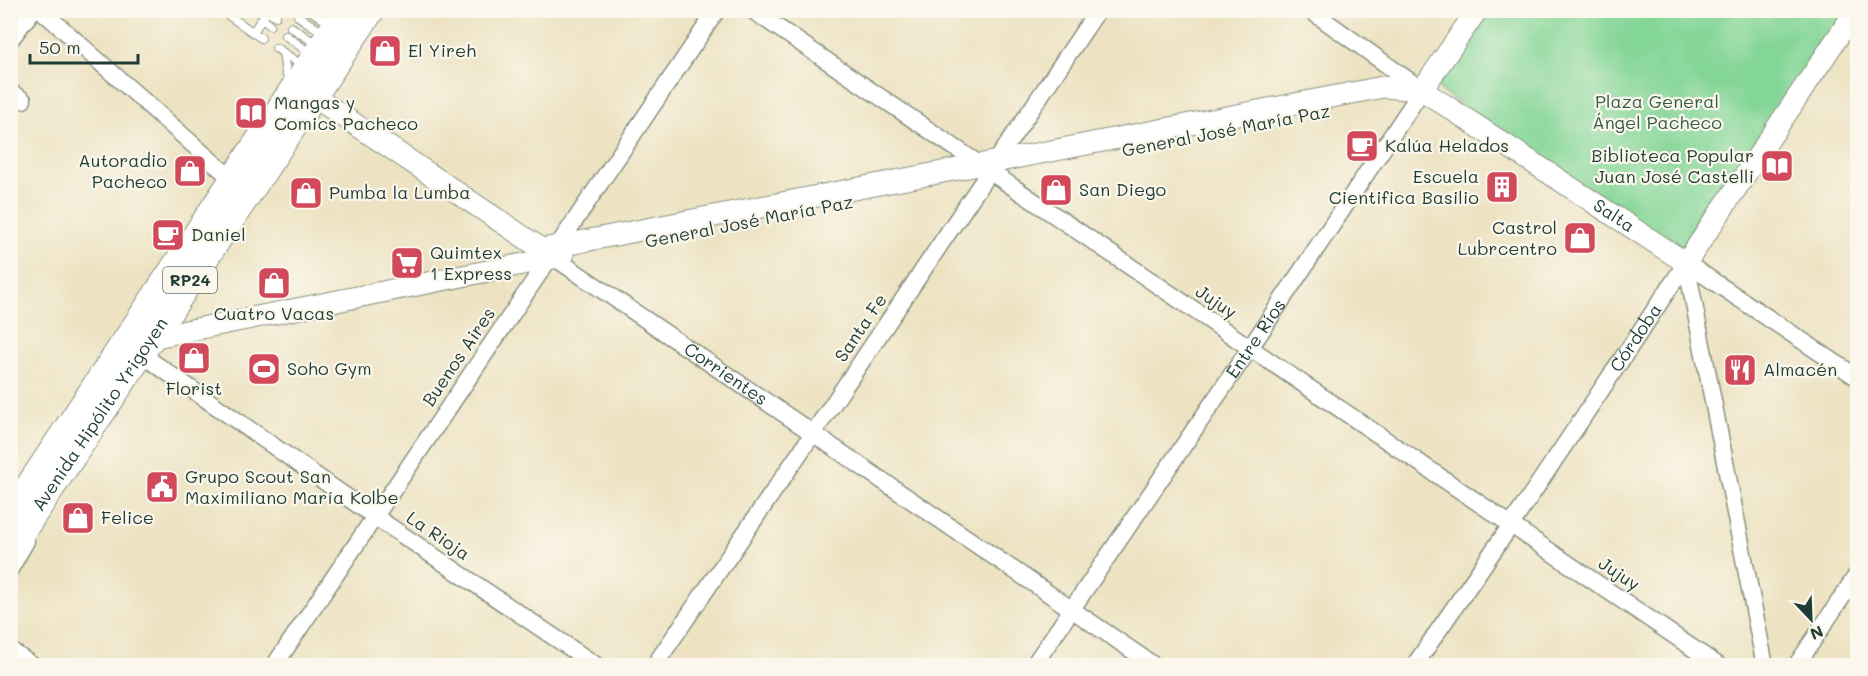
<svg xmlns="http://www.w3.org/2000/svg" width="1868" height="676" viewBox="0 0 1868 676" font-family="Mali,sans-serif">
<style>
.green{fill:#84d697;stroke:#528a66;stroke-width:1.5}
.lines{fill:none;stroke-linecap:round;stroke-linejoin:round}
.service-casing{stroke:#86907c;stroke-width:10}
.minor-casing{stroke:#86907c;stroke-width:19}
.tertiary-casing{stroke:#86907c;stroke-width:23}
.primary-casing{stroke:#86907c;stroke-width:29}
.service{stroke:#fff;stroke-width:8}
.minor{stroke:#fff;stroke-width:16}
.tertiary{stroke:#fff;stroke-width:21}
.primary{stroke:#fff;stroke-width:27}
.labels{text-anchor:middle;stroke-width:4.5;stroke-linejoin:round;paint-order:stroke}
.shield{fill:#fbf7ec;stroke:#61756b;stroke-width:1.5}
.shield-label{font-size:16px;font-weight:bold;fill:#1f3d34}
.poi-label{font-size:18px;fill:#1f3d34;stroke:#fbf7ec;text-anchor:start}
.park-label{font-size:18px;fill:#335c48;stroke:#fbf7ec}
.street-label{font-size:18px;fill:#1f3d34;stroke:#fbf7ec}
</style>
<rect width="100%" height="100%" fill="#fbf7ec"/>
<filter id="ink" filterUnits="userSpaceOnUse"><feTurbulence type="fractalNoise" baseFrequency=".0167" numOctaves="2"/><feDisplacementMap in="SourceGraphic" scale="12" xChannelSelector="R" yChannelSelector="G"/><feConvolveMatrix kernelMatrix="1 2 1 2 8 2 1 2 1" color-interpolation-filters="sRGB"/></filter>
<filter id="wash" filterUnits="userSpaceOnUse"><feTurbulence type="fractalNoise" baseFrequency=".008" numOctaves="4" result="noise"/><feDisplacementMap in="SourceGraphic" scale="24" xChannelSelector="R" yChannelSelector="G"/><feGaussianBlur stdDeviation="1.35" result="paint"/><feColorMatrix in="noise" values="0 0 0 0 0 0 0 0 0 0 0 0 0 0 0 0 0 1.4 0 .05"/><feComposite in="paint" operator="in"/></filter>
<g filter="url(#wash)">
<rect width="100%" height="100%" fill="#ede3c3"/>
<path class="green" d="M1485 11H1846L1686 248H1676L1442 92 1437 85Z"/>
</g>
<g filter="url(#ink)">
<g class="lines">
<defs>
<g id="service">
<path d="M221 10 261 38"/>
<path d="M310 10 332 25"/>
<path d="M268 11 276 16"/>
<path d="M298 16 325 34"/>
<path d="M262 19 270 25"/>
<path d="M291 27 318 45"/>
<path d="M253 32 268 10"/>
<path d="M285 35 311 54"/>
<path d="M276 48 303 66"/>
<path d="M283 53 286 74 293 82"/>
</g>
<g id="minor">
<path d="M41 10 233 180"/>
<path d="M752 10 1719 666"/>
<path d="M10 40 33 10"/>
<path d="M10 92 23 100"/>
<path id="s1" d="M552 256 1155 666"/>
<path d="M1686 263 1765 666"/>
<path d="M1686 263 1858 378"/>
<path d="M141 354 374 516 597 666"/>
<path d="M10 569 26 541"/>
<path d="M10 650 33 666"/>
<path d="M274 666 717 10"/>
<path d="M654 666 812 435 1098 10"/>
<path id="s2" d="M1033 666 1250 348 1422 90 1310 10"/>
<path id="s3" d="M1414 666 1511 525 1686 263"/>
<path d="M1796 666 1858 573"/>
</g>
<g id="tertiary">
<path d="M301 88 552 256"/>
<path d="M1422 90 1477 10"/>
<path id="s4" d="M543 249 1383 87 1422 90 1686 263 1856 10"/>
<path d="M151 338 563 256"/>
</g>
<g id="primary">
<path d="M10 515 346 10"/>
<path id="s5" d="M10 549 371 10"/>
</g>
</defs>
<use href="#service" class="service-casing"/>
<use href="#minor" class="minor-casing"/>
<use href="#tertiary" class="tertiary-casing"/>
<use href="#primary" class="primary-casing"/>
<use href="#service" class="service"/>
<use href="#minor" class="minor"/>
<use href="#tertiary" class="tertiary"/>
<use href="#primary" class="primary"/>
</g>
</g>
<defs>
<symbol id="shop-square" viewBox="-11 -11 22 22"><rect x="-9" y="-9" width="18" height="18" rx="4" fill="#d1495b" stroke="#fbf7ec"/><path d="M-5-2.5h2.3a2.7 3.5 0 0 1 5.4 0H5L5.5 6h-11ZM-1.5-2.5h3a1.5 2.3 0 0 0-3 0Z" fill="#fff"/></symbol>
<symbol id="library-square" viewBox="-11 -11 22 22"><rect x="-9" y="-9" width="18" height="18" rx="4" fill="#d1495b" stroke="#fbf7ec"/><path d="M-6-4Q-3-5.5-.7-3.5V5Q-3 3-6 4ZM6-4Q3-5.5 .7-3.5V5Q3 3 6 4Z" fill="#fff"/></symbol>
<symbol id="cafe-square" viewBox="-11 -11 22 22"><rect x="-9" y="-9" width="18" height="18" rx="4" fill="#d1495b" stroke="#fbf7ec"/><path d="M-5.5-4.5H6V0H3Q3 3.5 0 3.5H-2.5Q-5.5 3.5-5.5 0ZM3-3.2v2h1.7v-2ZM-6 4.5H4V6H-6Z" fill="#fff"/></symbol>
<symbol id="building-square" viewBox="-11 -11 22 22"><rect x="-9" y="-9" width="18" height="18" rx="4" fill="#d1495b" stroke="#fbf7ec"/><path d="M-4-6H4V6H1V3H-1V6H-4ZM-2.5-4.3h1.7v1.8h-1.7ZM.8-4.3h1.7v1.8H.8ZM-2.5-1h1.7V.8h-1.7ZM.8-1h1.7V.8H.8Z" fill="#fff"/></symbol>
<symbol id="supermarket-square" viewBox="-11 -11 22 22"><rect x="-9" y="-9" width="18" height="18" rx="4" fill="#d1495b" stroke="#fbf7ec"/><path d="M-6-5.5h2.5l.6 2H6L4.5 2H-2.5L-4.4-4H-6ZM-1.5 3.2a1.3 1.3 0 1 0 .1 0ZM3 3.2a1.3 1.3 0 1 0 .1 0Z" fill="#fff"/></symbol>
<symbol id="stadium-square" viewBox="-11 -11 22 22"><rect x="-9" y="-9" width="18" height="18" rx="4" fill="#d1495b" stroke="#fbf7ec"/><path d="M0-5a6.5 5 0 1 0 0 10a6.5 5 0 1 0 0-10ZM-3.5-1.8h7v3.6h-7Z" fill="#fff"/></symbol>
<symbol id="restaurant-square" viewBox="-11 -11 22 22"><rect x="-9" y="-9" width="18" height="18" rx="4" fill="#d1495b" stroke="#fbf7ec"/><path d="M-5-6h1v4h1v-4h1v4h1v-4h1v5L-1.5 .5V6h-2V.5L-5-1ZM5-6V6H3V1.5H1.5Q1.5-4 5-6Z" fill="#fff"/></symbol>
<symbol id="civic-square" viewBox="-11 -11 22 22"><rect x="-9" y="-9" width="18" height="18" rx="4" fill="#d1495b" stroke="#fbf7ec"/><path d="M-.6-6.5H3V-4.5H.6V-3L4-1V1h2V6H-6V1h2V-1L-.6-3ZM-1.2 2.5V6h2.4V2.5Z" fill="#fff"/></symbol>
</defs>
<g fill-rule="evenodd">
<use href="#shop-square" x="366" y="32" width="38" height="38"/>
<use href="#library-square" x="232" y="94" width="38" height="38"/>
<use href="#cafe-square" x="1343" y="127" width="38" height="38"/>
<use href="#library-square" x="1758" y="147" width="38" height="38"/>
<use href="#shop-square" x="171" y="152" width="38" height="38"/>
<use href="#building-square" x="1483" y="168" width="38" height="38"/>
<use href="#shop-square" x="1037" y="171" width="38" height="38"/>
<use href="#shop-square" x="287" y="174" width="38" height="38"/>
<use href="#cafe-square" x="149" y="216" width="38" height="38"/>
<use href="#shop-square" x="1561" y="219" width="38" height="38"/>
<use href="#supermarket-square" x="388" y="244" width="38" height="38"/>
<use href="#shop-square" x="255" y="264" width="38" height="38"/>
<use href="#shop-square" x="175" y="339" width="38" height="38"/>
<use href="#stadium-square" x="245" y="350" width="38" height="38"/>
<use href="#restaurant-square" x="1721" y="351" width="38" height="38"/>
<use href="#civic-square" x="143" y="468" width="38" height="38"/>
<use href="#shop-square" x="59" y="499" width="38" height="38"/>
</g>
<g class="labels">
<rect class="shield" x="163" y="267" width="54" height="26" rx="4.5"/>
<g class="shield-label">
<text x="190" y="286">RP24</text>
</g>
<g class="poi-label">
<text x="408" y="57">El Yireh</text>
<text x="274" y="109">Mangas y<tspan x="274" dy="21">Comics Pacheco</tspan></text>
<text x="1385" y="152">Kalúa Helados</text>
<text x="1754" y="162" text-anchor="end">Biblioteca Popular<tspan x="1754" dy="21">Juan José Castelli</tspan></text>
<text x="167" y="167" text-anchor="end">Autoradio<tspan x="167" dy="21">Pacheco</tspan></text>
<text x="1479" y="183" text-anchor="end">Escuela<tspan x="1479" dy="21">Cientifica Basilio</tspan></text>
<text x="1079" y="196">San Diego</text>
<text x="329" y="199">Pumba la Lumba</text>
<text x="1557" y="234" text-anchor="end">Castrol<tspan x="1557" dy="21">Lubrcentro</tspan></text>
<text x="191" y="241">Daniel</text>
<text x="430" y="259">Quimtex<tspan x="430" dy="21">1 Express</tspan></text>
<text x="274" y="320" text-anchor="middle">Cuatro Vacas</text>
<text x="287" y="375">Soho Gym</text>
<text x="1763" y="376">Almacén</text>
<text x="194" y="395" text-anchor="middle">Florist</text>
<text x="185" y="483">Grupo Scout San<tspan x="185" dy="21">Maximiliano María Kolbe</tspan></text>
<text x="101" y="524">Felice</text>
</g>
<g class="park-label">
<text x="1657" y="108">Plaza General<tspan x="1657" dy="21">Ángel Pacheco</tspan></text>
</g>
<g class="street-label">
<text transform="translate(1226 131) rotate(-11)" y="6">General José María Paz</text>
<text dy="6" stroke="none"><textPath href="#s4" startOffset="1124">Salta</textPath></text>
<text transform="translate(749 222) rotate(-11)" y="6">General José María Paz</text>
<text transform="translate(1216 302) rotate(34)" y="6">Jujuy</text>
<text transform="translate(861 328) rotate(-56)" y="6">Santa Fe</text>
<text dy="6" stroke="none"><textPath href="#s3" startOffset="396">Córdoba</textPath></text>
<text dy="6" stroke="none"><textPath href="#s2" startOffset="396">Entre Ríos</textPath></text>
<text transform="translate(459 357) rotate(-56)" y="6">Buenos Aires</text>
<text dy="6" stroke="none"><textPath href="#s1" startOffset="210">Corrientes</textPath></text>
<text dy="6" stroke="none"><textPath href="#s5" startOffset="162">Avenida Hipólito Yrigoyen</textPath></text>
<text transform="translate(438 536) rotate(34)" y="6">La Rioja</text>
<text transform="translate(1619 574) rotate(34)" y="6">Jujuy</text>
</g>
</g>
<rect width="1868" height="676" fill="none" stroke="#fbf7ec" stroke-width="36"/>
<g transform="translate(1811 619) rotate(157)" stroke="#fbf7ec" stroke-width="4.5" paint-order="stroke">
<path d="M0-4.5L10 22L0 15L-10 22Z" fill="#1f3d34"/>
<text y="-9" font-size="16" font-weight="bold" text-anchor="middle" fill="#1f3d34">N</text>
</g>
<path d="M30 54v9h108v-9" fill="none" stroke="#1f3d34" stroke-width="3"/>
<text x="39" y="54" font-size="18" fill="#1f3d34" stroke="#fbf7ec" stroke-width="4.5" paint-order="stroke">50 m</text>
</svg>
